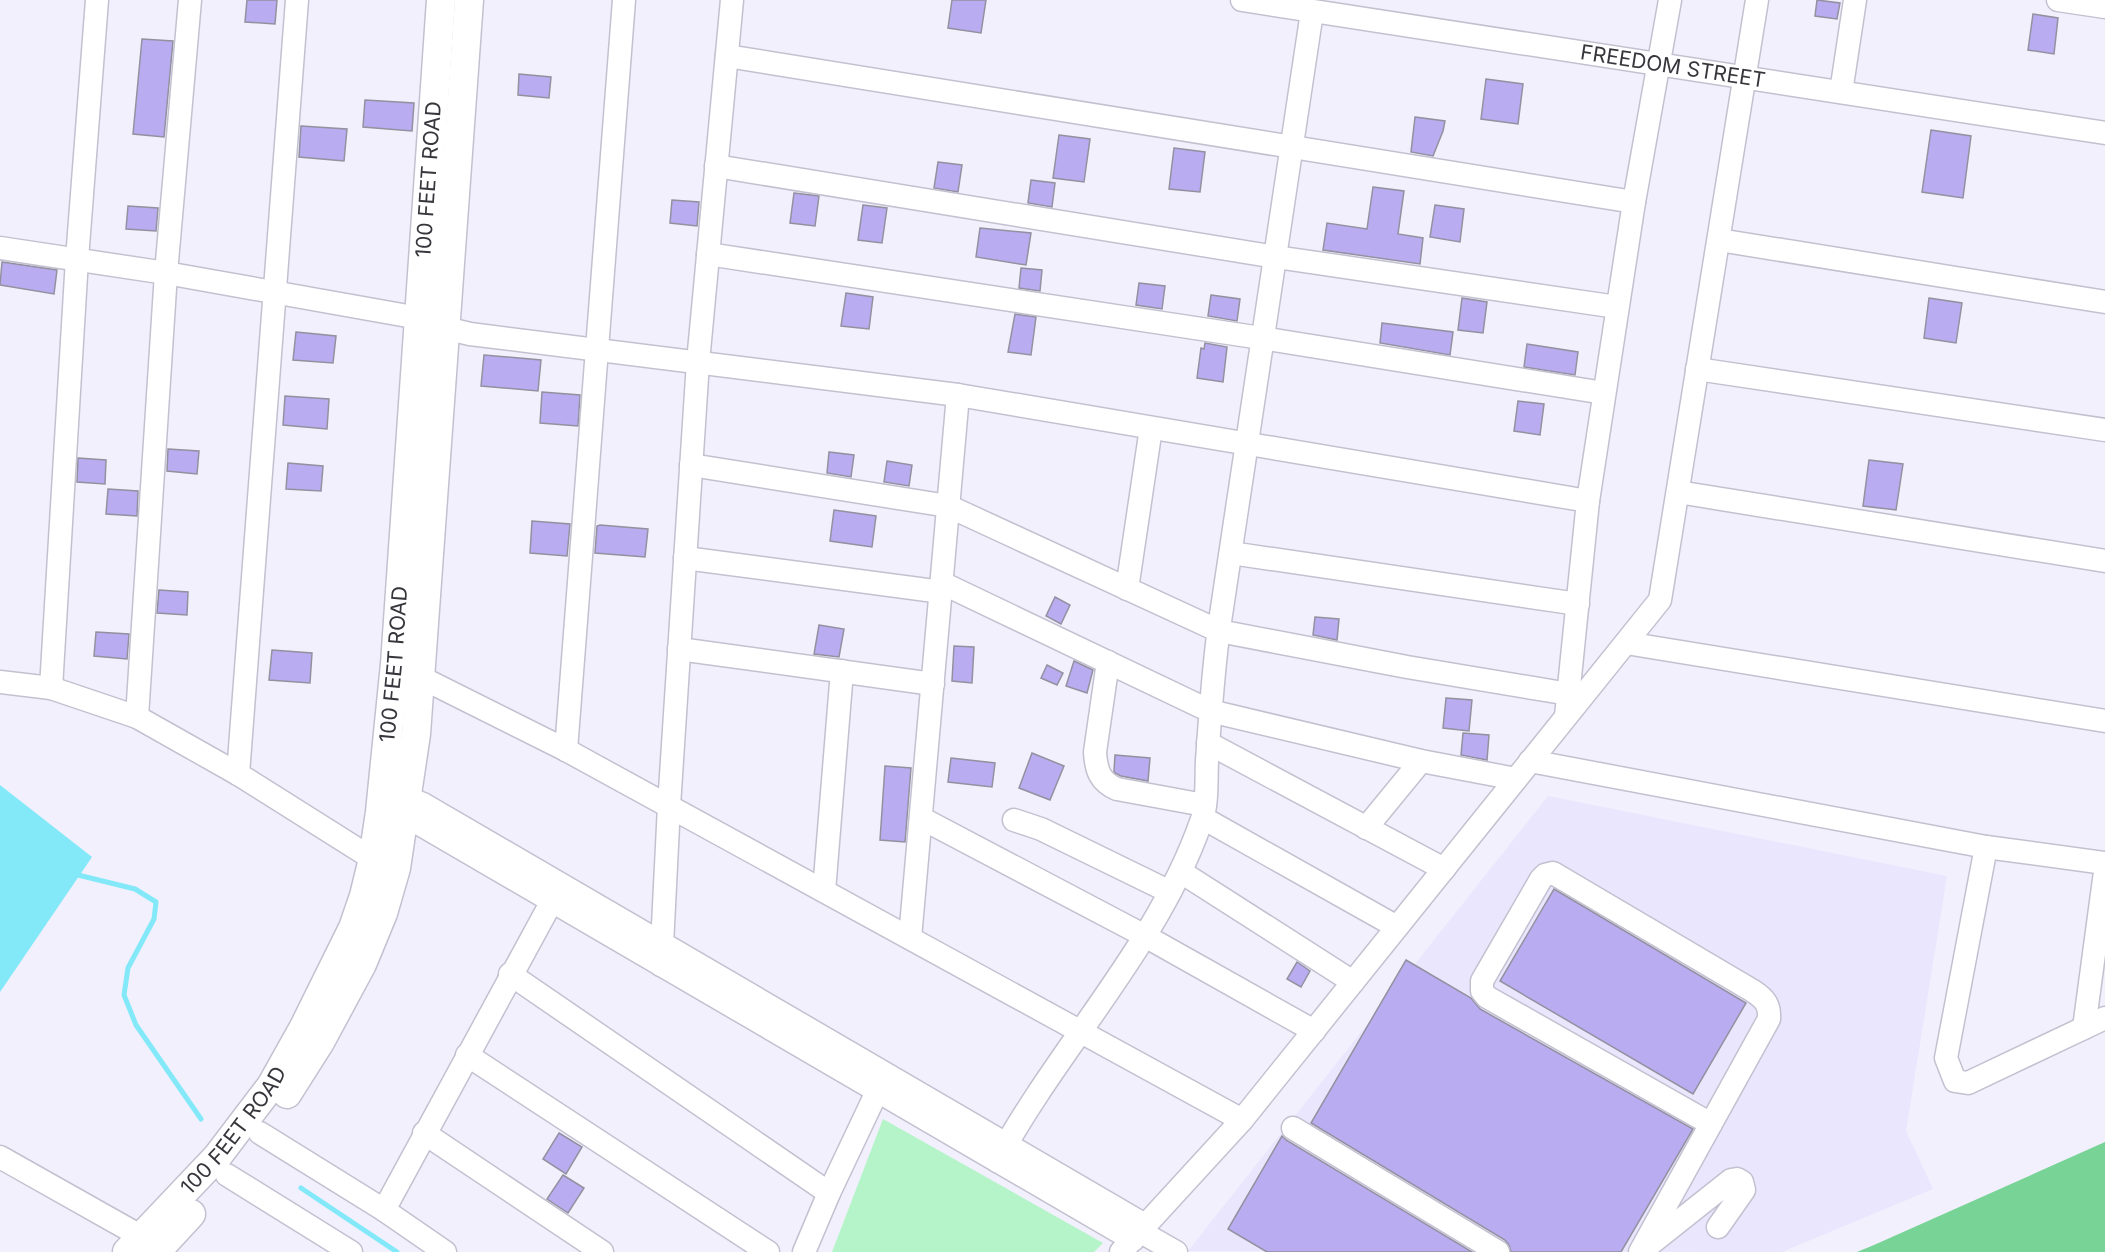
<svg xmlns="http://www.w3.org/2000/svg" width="2105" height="1252" viewBox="0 0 2105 1252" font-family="Inter,sans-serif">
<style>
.built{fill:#e9e6fd}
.green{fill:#b5f4c8}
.forest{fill:#78d397}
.water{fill:#83e9f8}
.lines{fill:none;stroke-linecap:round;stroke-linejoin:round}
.stream{stroke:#83e9f8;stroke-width:5}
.building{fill:#b9acf1;stroke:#93919f;stroke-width:1.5}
.minor-casing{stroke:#c3c1d0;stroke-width:25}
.major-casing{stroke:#c3c1d0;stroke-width:31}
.minor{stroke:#fff;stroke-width:22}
.major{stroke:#fff;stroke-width:28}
.labels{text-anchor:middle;stroke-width:4.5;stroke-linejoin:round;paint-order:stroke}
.street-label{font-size:21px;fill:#37363c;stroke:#fff}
</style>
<rect width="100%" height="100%" fill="#f2f0fd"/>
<path class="built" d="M1548 796 1947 876 1906 1131 1933 1189 1782 1252 1188 1251Z"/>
<path class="green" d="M883 1119 1103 1243 1094 1252H832Z"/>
<path class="forest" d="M2105 1142V1252H1857L1874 1245Z"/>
<path class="water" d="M0 785 92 857 0 992Z"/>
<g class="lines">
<g class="stream">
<path d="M74 874 135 889 156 902 154 919 128 968 124 995 136 1025 201 1119"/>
<path d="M301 1188 397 1252"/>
</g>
</g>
<g class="building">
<path d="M247 0H277L275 24 245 22Z"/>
<path d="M952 0H986L981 33 948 28Z"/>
<path d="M1817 0 1840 3 1837 19 1815 16Z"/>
<path d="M2033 14 2058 18 2054 54 2028 50Z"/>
<path d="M142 39 173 41 164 137 133 134Z"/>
<path d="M519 74 551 77 549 98 518 95Z"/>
<path d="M1486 79 1523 84 1518 124 1481 119Z"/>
<path d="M365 100 414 103 412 131 363 127Z"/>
<path d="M1415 117 1445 121 1443 131 1433 156 1411 152Z"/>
<path d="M301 126 347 129 344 161 299 157Z"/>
<path d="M1931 130 1971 136 1963 198 1922 192Z"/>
<path d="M1059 135 1090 139 1084 182 1053 178Z"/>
<path d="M1174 148 1205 152 1200 192 1169 189Z"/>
<path d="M938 162 962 165 958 192 934 188Z"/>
<path d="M1031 180 1055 183 1052 207 1028 203Z"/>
<path d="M1373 187 1404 191 1398 234 1423 238 1420 264 1323 250 1327 223 1367 229Z"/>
<path d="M794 193 819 196 815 226 790 223Z"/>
<path d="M672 200 699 202 697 226 670 223Z"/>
<path d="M863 205 887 208 882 243 858 240Z"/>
<path d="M1435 205 1464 209 1460 242 1430 237Z"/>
<path d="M128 206 158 208 156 231 126 229Z"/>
<path d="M980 228 1031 233 1026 265 976 257Z"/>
<path d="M2 262 57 270 54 294 0 285Z"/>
<path d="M1021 268 1042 270 1040 291 1019 288Z"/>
<path d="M1139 283 1165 286 1162 309 1136 305Z"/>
<path d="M846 293 873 297 869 329 841 326Z"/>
<path d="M1211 295 1240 299 1237 321 1208 316Z"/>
<path d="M1462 298 1487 302 1483 333 1458 330Z"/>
<path d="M1929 298 1962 303 1956 343 1924 338Z"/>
<path d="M1015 314 1036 317 1031 355 1008 352Z"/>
<path d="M1382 323 1453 332 1450 355 1380 343Z"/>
<path d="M296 332 336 336 333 363 293 360Z"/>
<path d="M1205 343 1227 347 1223 382 1197 378 1201 348 1204 349Z"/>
<path d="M1527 344 1578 352 1575 375 1524 367Z"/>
<path d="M484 355 541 360 538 391 481 386Z"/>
<path d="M542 392 580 395 578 426 540 423Z"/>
<path d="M285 396 329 399 327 429 283 425Z"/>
<path d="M1518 401 1544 404 1540 435 1514 431Z"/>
<path d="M168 449 199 451 197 474 167 471Z"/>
<path d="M829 452 854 455 851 477 827 473Z"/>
<path d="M78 458 106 460 105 484 77 482Z"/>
<path d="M1869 460 1903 464 1896 510 1863 506Z"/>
<path d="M887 461 912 465 909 486 884 482Z"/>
<path d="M288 463 323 466 321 491 286 489Z"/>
<path d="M108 489 138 491 137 516 106 514Z"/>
<path d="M834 510 876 516 872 547 830 541Z"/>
<path d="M532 521 570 524 567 556 530 553Z"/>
<path d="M600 525 648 529 645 557 595 553 597 526Z"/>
<path d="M159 590 188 592 187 615 157 613Z"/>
<path d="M1055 597 1070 605 1061 624 1046 616Z"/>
<path d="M1315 617 1339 619 1337 640 1313 635Z"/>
<path d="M819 625 844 629 839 657 814 654Z"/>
<path d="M96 632 129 634 127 659 94 656Z"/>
<path d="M954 646 974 647 972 683 952 681Z"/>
<path d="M272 650 312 653 310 683 269 680Z"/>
<path d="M1074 661 1093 670 1087 693 1066 686Z"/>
<path d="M1047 665 1063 673 1057 685 1041 678Z"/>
<path d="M1446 698 1472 700 1469 731 1443 728Z"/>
<path d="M1463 733 1489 735 1487 760 1461 755Z"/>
<path d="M1032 753 1064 766 1050 800 1019 788Z"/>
<path d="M1115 755 1150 758 1148 781 1121 776 1115 773 1114 771Z"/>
<path d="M951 758 995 763 992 787 948 782Z"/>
<path d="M885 766 911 768 905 842 880 840Z"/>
<path d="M1554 889 1746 1003 1693 1094 1500 981Z"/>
<path d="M1406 960 1471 998 1480 1009 1693 1129 1621 1252H1511L1509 1245 1505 1240 1311 1123Z"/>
<path d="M1297 962 1310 971 1301 987 1287 979Z"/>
<path d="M559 1133 582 1147 566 1174 543 1159Z"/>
<path d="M1282 1136 1286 1140 1472 1252H1267L1228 1229Z"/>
<path d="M563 1175 584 1188 568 1213 547 1199Z"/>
</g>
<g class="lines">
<defs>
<g id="minor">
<path id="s1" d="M1242 0 2105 133"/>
<path d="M2058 0 2105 7"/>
<path d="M727 56 1634 202"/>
<path d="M1841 92 1855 0"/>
<path d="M716 166 1276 257 1617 307"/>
<path d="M1719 240 2105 302"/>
<path d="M0 248 166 273 419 318 445 328 470 334 958 395 1588 501 1566 716"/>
<path d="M708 254 1261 338 1604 393"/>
<path d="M1697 369 2105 430"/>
<path d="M691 465 948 506 1219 631 1407 667 1569 694"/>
<path d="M1678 492 2105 561"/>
<path d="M1588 501 1634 202 1670 0"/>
<path d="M1231 553 1578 604"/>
<path d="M685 558 942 592"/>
<path d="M942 583 1210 711 1421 761 1516 779"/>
<path d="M1127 589 1151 428"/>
<path d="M1626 643 2105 721"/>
<path d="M679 649 933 684"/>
<path d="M1108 662 1095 752C1096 770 1100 782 1117 789L1204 805"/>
<path d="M420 677 566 750 1242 1120"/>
<path d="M0 682 51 688 137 717 238 774 373 859"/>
<path d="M51 688 77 259 97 0"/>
<path d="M137 717 166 273 190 0"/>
<path d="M1208 743 1444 869"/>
<path d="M566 750 624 0"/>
<path d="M1530 761 1986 847 1946 1058 1955 1081 1968 1083 2105 1018"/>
<path d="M238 774 297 0"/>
<path d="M393 792 423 804 1145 1225"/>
<path d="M389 810 416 822 1133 1240"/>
<path d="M921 818 1145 936 1314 1031"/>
<path d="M1203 818 1397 927"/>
<path d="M1014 820 1041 829 1170 892"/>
<path d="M1366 828 1421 761"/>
<path d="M1986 847 2105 863"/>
<path d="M1181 872 1353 982"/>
<path d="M824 891 842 671"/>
<path d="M910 938 958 395"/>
<path d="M661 965 669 806 698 362 732 0"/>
<path d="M510 974 829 1193"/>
<path d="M2084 1028 2105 872"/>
<path d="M467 1055 768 1252"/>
<path d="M1293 1128 1498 1252"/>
<path d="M260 1133 384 1210 445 1252"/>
<path d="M424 1133 602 1252"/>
<path d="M0 1157 142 1237"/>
<path d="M997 1161C1060 1045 1157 947 1201 822 1208 804 1206 780 1207 761 1210 717 1213 672 1219 628 1249 422 1281 217 1312 12"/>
<path d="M227 1175 351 1252"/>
<path d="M384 1210 558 890"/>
<path d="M1141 1232 1176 1252"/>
<path d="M1649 1245 1731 1180 1737 1179 1742 1182 1744 1190 1718 1227"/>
<path d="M804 1252 829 1193 883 1079"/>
<path d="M1121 1252 1242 1120 1660 600 1757 0"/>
<path d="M1640 1252 1769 1019C1770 1005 1765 999 1753 991L1553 873 1545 875 1541 879 1482 981V991L1487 997 1711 1124"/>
</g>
<g id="major">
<path d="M287 1094 320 1042 362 964 383 913 396 868 416 734 469 0"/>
<path id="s2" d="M127 1252 217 1157 271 1086 304 1027 353 928 364 896 373 859 380 812 395 664 441 0"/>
<path d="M156 1252 191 1214"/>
</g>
</defs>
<use href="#minor" class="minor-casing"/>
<use href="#major" class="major-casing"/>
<use href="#minor" class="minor"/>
<use href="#major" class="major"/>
</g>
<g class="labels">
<g class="street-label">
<text dy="7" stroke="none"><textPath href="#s1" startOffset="436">FREEDOM STREET</textPath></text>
<text dy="7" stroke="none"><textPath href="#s2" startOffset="1152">100 FEET ROAD</textPath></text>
<text dy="7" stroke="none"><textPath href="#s2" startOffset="666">100 FEET ROAD</textPath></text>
<text dy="7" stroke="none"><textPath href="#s2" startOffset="162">100 FEET ROAD</textPath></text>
</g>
</g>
</svg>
